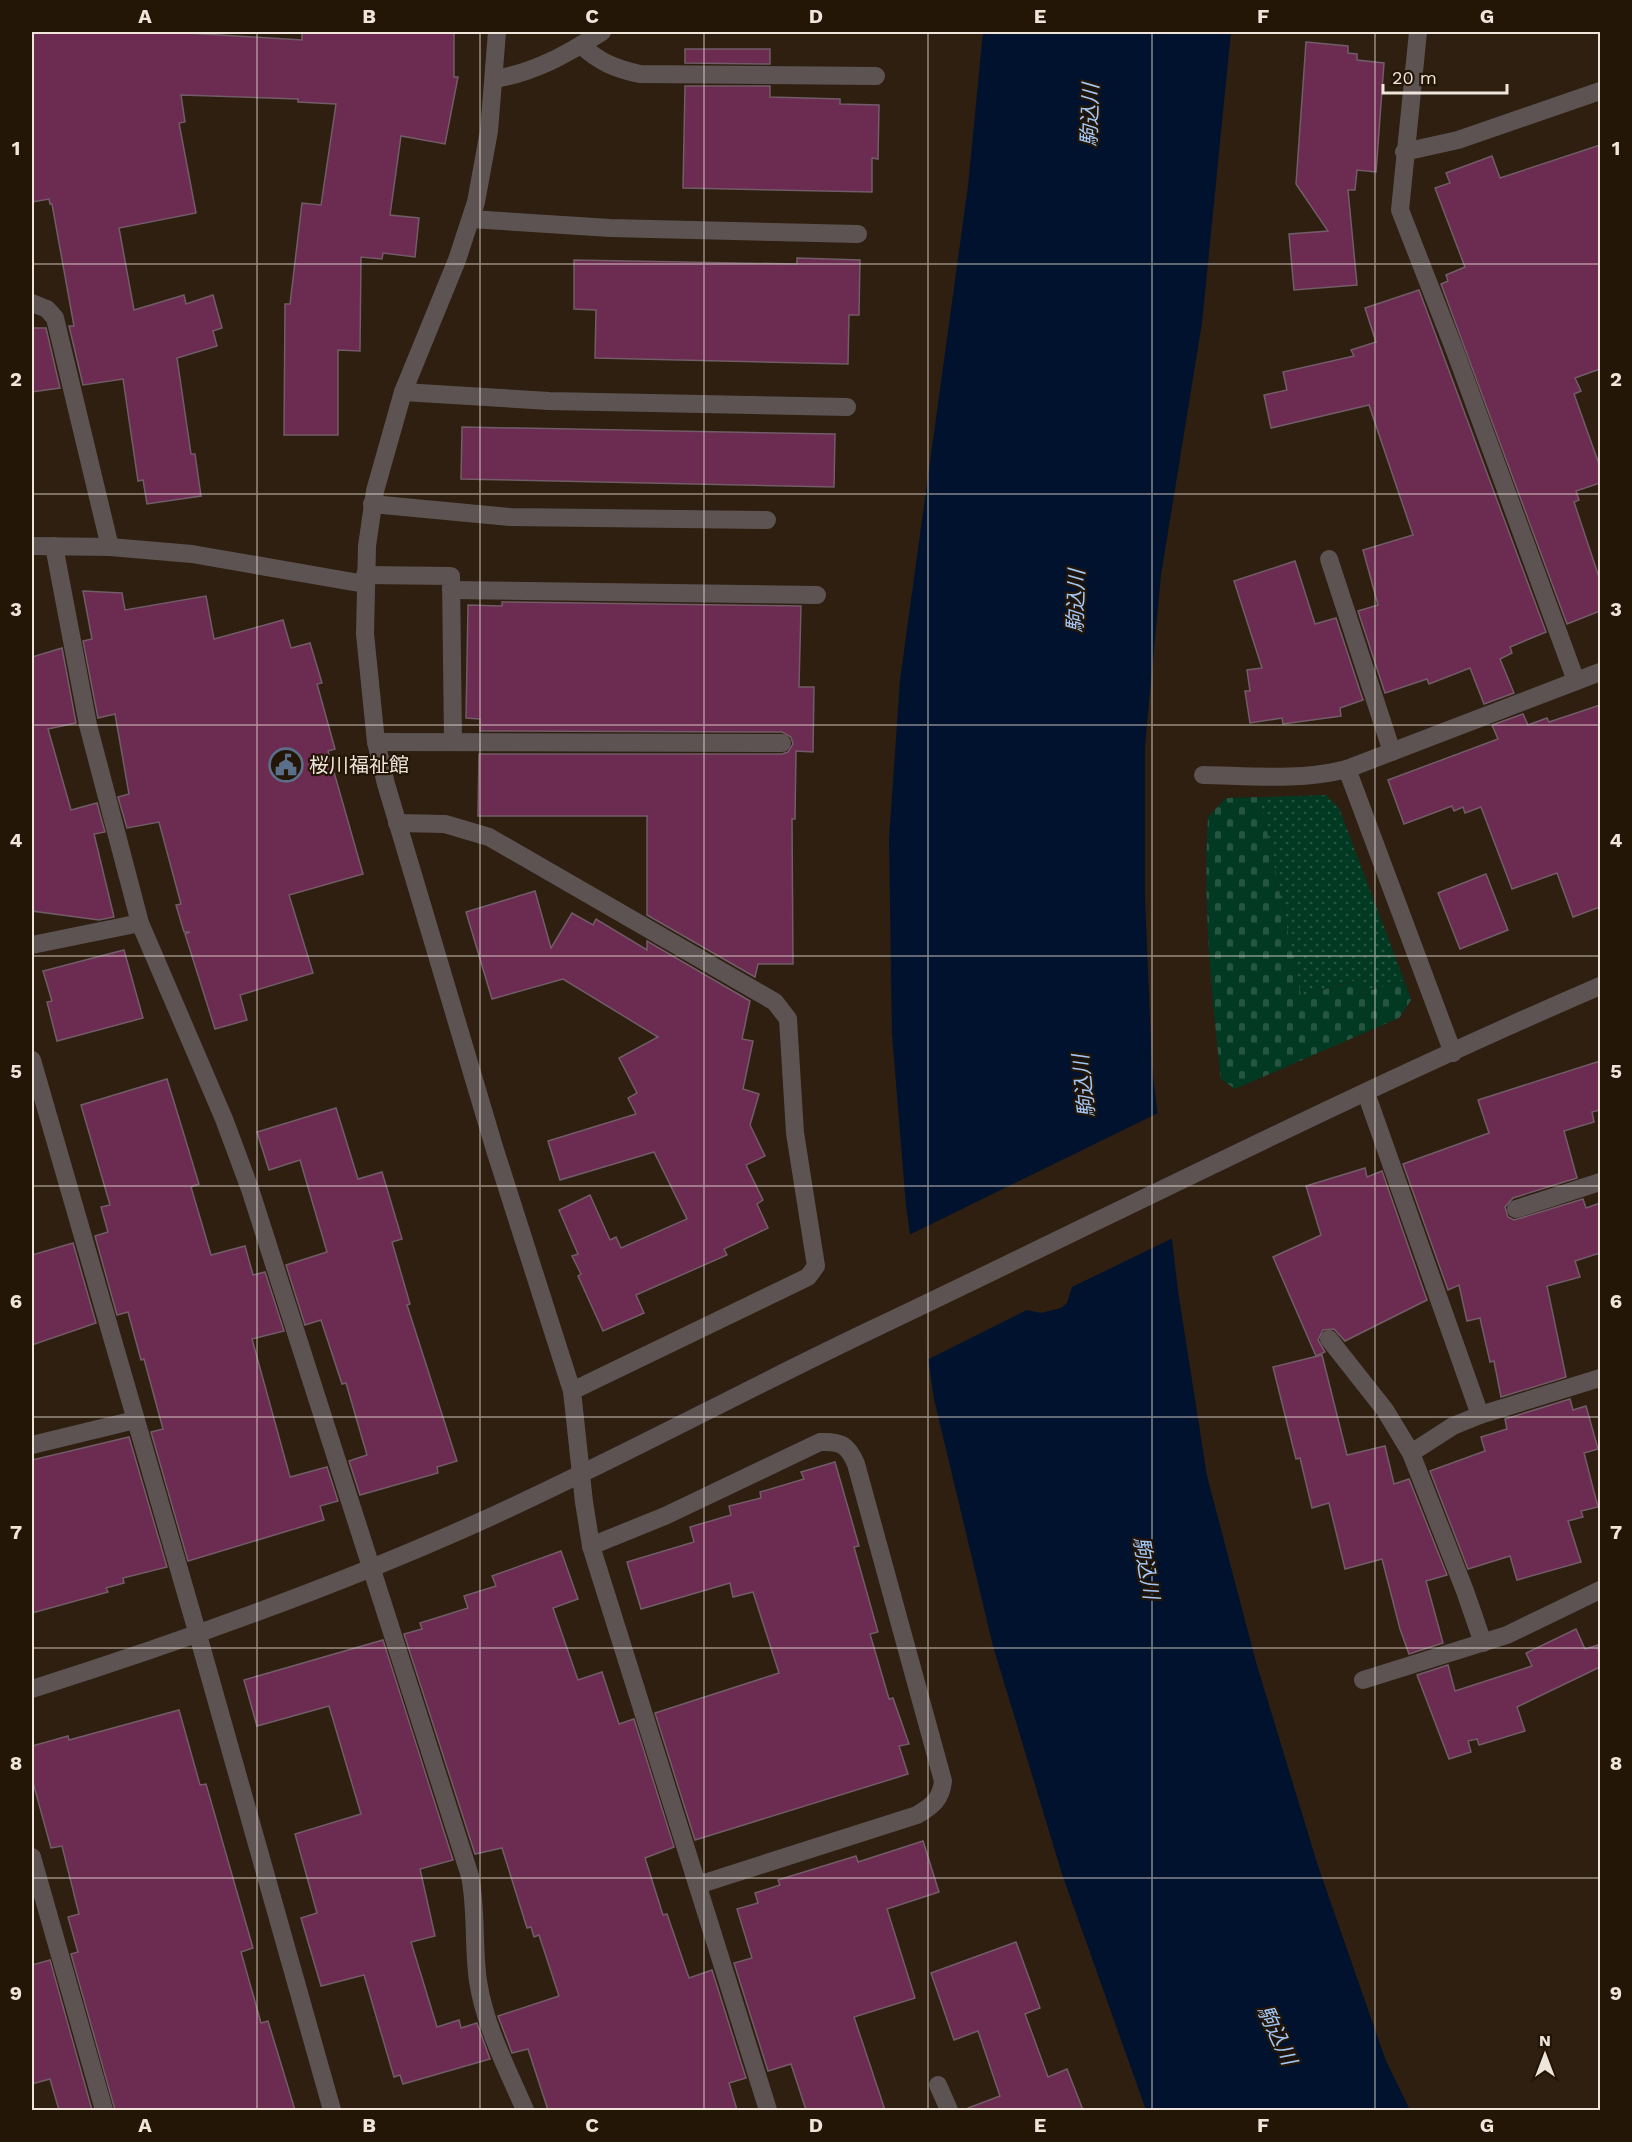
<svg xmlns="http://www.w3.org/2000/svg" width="1632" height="2142" viewBox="0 0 1632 2142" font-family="'Work Sans','Noto Sans JP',sans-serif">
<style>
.green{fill:url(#green-dots)}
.cemetery{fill:url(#cemetery-stones)}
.water{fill:#00122d}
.pier{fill:#2e1f11}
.building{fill:#6c2b51;stroke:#725c67;stroke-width:1.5}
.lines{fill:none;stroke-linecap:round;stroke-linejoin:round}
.minor{stroke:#5e5353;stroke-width:18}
.grid{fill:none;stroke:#efe5db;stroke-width:1.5;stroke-opacity:0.55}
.labels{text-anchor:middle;stroke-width:4.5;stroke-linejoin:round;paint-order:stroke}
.poi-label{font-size:20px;fill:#efe5db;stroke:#241607;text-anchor:start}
.water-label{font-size:21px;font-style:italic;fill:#a1c7f7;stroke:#241607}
.neatline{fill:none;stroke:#efe5db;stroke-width:2}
.grid-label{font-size:20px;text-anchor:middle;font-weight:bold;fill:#efe5db}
</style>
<defs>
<pattern id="green-dots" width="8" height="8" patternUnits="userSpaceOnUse" patternTransform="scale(1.5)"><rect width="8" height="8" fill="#013922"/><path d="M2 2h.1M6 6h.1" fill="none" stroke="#265642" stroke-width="1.8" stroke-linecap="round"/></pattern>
<pattern id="cemetery-stones" width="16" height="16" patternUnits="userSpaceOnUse" patternTransform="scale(1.5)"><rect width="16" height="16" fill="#013922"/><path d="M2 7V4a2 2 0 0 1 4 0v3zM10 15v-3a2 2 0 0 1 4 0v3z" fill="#265642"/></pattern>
</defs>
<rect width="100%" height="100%" fill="#2e1f11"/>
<path class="green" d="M1326 795 1339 808 1404 980 1363 993 1357 980 1301 996 1260 797Z"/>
<path class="cemetery" d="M1260 797 1301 996 1358 980 1363 993 1404 980 1411 1000 1399 1018 1235 1089 1221 1079C1211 991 1203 905 1208 817L1226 798Z"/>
<path class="water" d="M983 32H1231L1202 323 1161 575 1145 745V899L1152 1066 1178 1291 1207 1476 1256 1662 1318 1866 1386 2061 1410 2110H1146L1062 1874 993 1646 934 1399 906 1206 892 1034 889 839 900 680 968 186Z"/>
<path class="pier" d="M1160 1112 1175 1237 1072 1287 1067 1303 1061 1308 1041 1313 1027 1310 925 1361 907 1236Z"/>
<g class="building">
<path d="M32 32H172L302 40V32H454V77H458L445 144 401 136 390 215 419 218 415 257 383 253 382 259 361 257 360 351 338 350V435H284L285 304H290L302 203 321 205 336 104 298 102V99L181 95 185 122 179 123 196 213 119 228 134 310 184 295 186 304 213 295 222 328 213 331 217 346 177 358 191 454H195L201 496 147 504 143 480 138 481 123 379 83 385 69 326H74L52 204H50L49 199 32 202Z"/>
<path d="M1306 42 1348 46V53L1357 54V60L1384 63 1376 172 1357 170 1355 190H1348L1357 285 1294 290 1289 234 1328 231 1296 184Z"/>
<path d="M685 49H770V64L685 63Z"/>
<path d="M685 86H770V97L840 99V104L879 105 878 159 872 158V192L683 188Z"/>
<path d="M1600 145V369L1575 378 1581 391 1574 394 1600 467V483L1576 491 1579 500 1574 502 1600 580V611L1567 624 1441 284 1448 281 1446 275 1465 267 1435 188 1450 183 1446 173 1492 156 1500 178Z"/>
<path d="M797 258 860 260 859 315H849L848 364 595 358 596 310 574 309V260L797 264Z"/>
<path d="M1419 290 1546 632 1510 647 1512 653 1500 659 1514 693 1484 704 1470 668 1429 684 1427 679 1385 693 1358 611 1378 605 1363 550 1413 535 1369 405 1271 428 1264 395 1287 390 1283 372 1354 356 1351 350 1376 342 1365 308Z"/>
<path d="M32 328H46L60 388 32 392Z"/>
<path d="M462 427 835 434 834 487 461 479Z"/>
<path d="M1295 561 1315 624 1336 618 1363 700 1340 708 1341 716 1283 724 1282 718 1250 723 1245 691H1250L1247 670 1262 668 1234 581Z"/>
<path d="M83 591 122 593 125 610 206 596 214 639 283 620 291 648 310 643 322 683 317 684 335 749 328 751 363 874 289 895 313 973 240 995 247 1020 215 1029 185 934 190 932H184L176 905 181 904 159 822 127 828 118 797 129 794 115 714 98 718 83 641 92 639Z"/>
<path d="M502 602 801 606 799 687H814L813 752 796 751 795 819H792L793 964H758L755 977 647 915V816H478L479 754H782L788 752 793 744 791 737 782 732 480 731V719L466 718 468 605 502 606Z"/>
<path d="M62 648 76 723 48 729 71 810 97 803 105 832 94 834 114 917 99 920 32 911V657Z"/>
<path d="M1600 705V907L1573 917 1557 873 1512 889 1481 807 1465 813 1463 807 1454 811 1452 806 1404 824 1388 780 1498 739 1492 725 1523 714 1528 725 1547 718 1549 722Z"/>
<path d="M1486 874 1508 930 1460 949 1438 893Z"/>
<path d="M535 891 551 948 572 913 593 925 596 919 647 950V941L750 1001 742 1039 753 1041 743 1089 759 1094 750 1125 765 1156 746 1165 763 1200 757 1204 768 1228 724 1249 727 1255 636 1295 644 1313 603 1331 578 1276 581 1274 572 1256 578 1254 559 1210 590 1195 610 1240 616 1237 621 1248 687 1219 654 1152 560 1180 548 1141 636 1114 628 1098 637 1093 619 1058 658 1037 563 979 492 999 466 912Z"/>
<path d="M124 950 143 1018 57 1041 47 1002 52 1001 43 971Z"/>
<path d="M1600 1061V1110L1592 1112 1594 1122 1564 1131 1577 1178 1513 1198 1505 1207 1508 1217 1514 1220 1583 1199 1586 1208 1600 1203V1253L1575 1261 1580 1277 1547 1286 1566 1377 1501 1397 1494 1361 1490 1362 1480 1318 1467 1321 1459 1285 1448 1290 1403 1164 1489 1133 1478 1100Z"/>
<path d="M167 1079 199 1184 191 1187 211 1255 245 1246 253 1275 265 1272 284 1331 252 1339 290 1477 327 1467 338 1501 320 1506 324 1520 188 1561 151 1432 163 1429 144 1359 141 1360 128 1312 117 1315 95 1236 108 1232 101 1207 110 1205 81 1105Z"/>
<path d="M336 1108 358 1179 382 1172 402 1239 392 1242 410 1304 407 1305 457 1461 437 1467 438 1473 360 1495 349 1461 367 1455 346 1383 342 1384 321 1320 305 1325 286 1265 327 1252 300 1160 269 1170 257 1132Z"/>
<path d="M1365 1168 1367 1177 1382 1171 1427 1300 1345 1341 1334 1329 1323 1330 1318 1340 1325 1352 1316 1356 1273 1257 1321 1235 1306 1186Z"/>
<path d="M73 1243 96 1323 32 1345V1255Z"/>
<path d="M1322 1355 1347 1455 1385 1446 1394 1484 1409 1479 1447 1575 1426 1581 1443 1643 1409 1654 1400 1629 1382 1559 1345 1569 1329 1503 1312 1508 1300 1458 1296 1459 1273 1367Z"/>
<path d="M1570 1399 1573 1410 1586 1406 1598 1449 1584 1453 1598 1507 1581 1511 1583 1517 1568 1521 1581 1562 1517 1580 1510 1556 1468 1569 1430 1471 1485 1451 1481 1437 1507 1429 1505 1419Z"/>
<path d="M129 1437 167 1567 123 1578 124 1583 106 1588 108 1592 32 1613V1460Z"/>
<path d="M835 1462 859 1546 854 1547 878 1632 870 1634 889 1699 893 1698 909 1744 899 1746 908 1774 695 1840 655 1713 779 1673 753 1592 733 1597 730 1583 641 1609 627 1562 694 1542 690 1527 731 1515 729 1506 761 1498 760 1492 804 1479 801 1472Z"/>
<path d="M561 1551 578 1599 553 1608 578 1680 602 1672 619 1724 634 1719 674 1847 645 1858 663 1915 667 1914 689 1978 712 1970 746 2078 729 2083 737 2110H548L528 2049 512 2053 498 2016 559 1996 539 1935 534 1937 531 1927 527 1928 502 1848 475 1854 404 1634 422 1629 420 1623 468 1608 464 1596 496 1586 492 1576Z"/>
<path d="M1576 1629 1585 1649 1598 1645 1600 1667 1517 1707 1525 1731 1479 1745 1477 1739 1468 1741 1471 1752 1449 1759 1417 1675 1448 1665 1455 1691 1532 1666 1526 1653Z"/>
<path d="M383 1640 453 1860 420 1869 435 1936 411 1942 437 2027 459 2020 461 2028 477 2023 490 2059 403 2084 400 2075 394 2077 364 1975 321 1986 301 1918 317 1913 295 1834 361 1814 329 1706 257 1726 244 1680Z"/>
<path d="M179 1710 200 1785 206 1784 253 1948 241 1952 261 2023 268 2021 295 2110H115L71 1954 78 1952 68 1917 79 1914 62 1846 51 1848 32 1779V1746L68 1736 69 1740Z"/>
<path d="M923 1841 939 1892 887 1909 915 1998 854 2017 885 2110H806L791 2064 768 2071 734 1963 752 1958 737 1909 758 1903 755 1893 780 1885 778 1880 856 1856 858 1862Z"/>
<path d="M1016 1942 1040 2008 1025 2014 1048 2077 1067 2069 1083 2110H968V2108L1000 2096 978 2031 954 2040 931 1973Z"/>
<path d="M50 1960 92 2110H59L50 2079 32 2084V1965Z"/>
</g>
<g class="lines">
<g class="minor">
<path d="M497 32 489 131 476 202 457 260 403 392 375 491 367 546 365 634 376 742 386 784 495 1150 572 1391 584 1502 591 1546 768 2110"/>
<path d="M1418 32 1400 210 1455 351 1576 681"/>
<path d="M581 45C599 62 616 69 640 74L876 76"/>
<path d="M495 79C536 72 567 54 602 32"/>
<path d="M1404 152 1458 140 1600 91"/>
<path d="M471 219 610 228 858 234"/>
<path d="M32 303 47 309 55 318 110 547"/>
<path d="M403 392 549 401 847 407"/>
<path d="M372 504 510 517 767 520"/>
<path d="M32 546 110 547 192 554 365 584"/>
<path d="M54 546 88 725 140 923 224 1119 250 1189 470 1876C477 1911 473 1947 478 1981 485 2027 507 2068 525 2110"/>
<path d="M1329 559 1392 752"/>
<path d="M365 575 451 576 453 741"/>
<path d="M451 590 817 595"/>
<path d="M376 742 782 743"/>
<path d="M1347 769 1453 1053"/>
<path d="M1203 775C1251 776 1301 781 1347 769L1600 672"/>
<path d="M397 823 445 824 489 837 775 1002 788 1019 795 1133 816 1266 808 1277 572 1391"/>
<path d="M32 945 140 923"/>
<path d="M32 1060 198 1635 332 2110"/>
<path d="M1366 1093 1480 1415"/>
<path d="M1516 1209 1600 1182"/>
<path d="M1329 1339 1385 1410 1411 1453 1465 1591 1483 1643"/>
<path d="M32 1445 135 1420"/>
<path d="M1411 1453 1453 1426 1480 1415 1600 1378"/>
<path d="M591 1546 665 1516 820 1442C841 1441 848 1445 856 1464L943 1781C941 1800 932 1806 917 1815L698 1885"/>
<path d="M1363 1680 1507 1635 1600 1590"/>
<path d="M32 1689C183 1641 332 1588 477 1523 611 1463 740 1392 873 1329 1115 1214 1354 1092 1600 986"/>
<path d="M32 1857 104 2110"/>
<path d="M938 2085 949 2110"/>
</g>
</g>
<path class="grid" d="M257 32V2110M480 32V2110M704 32V2110M928 32V2110M1152 32V2110M1375 32V2110M32 264H1600M32 494H1600M32 725H1600M32 956H1600M32 1186H1600M32 1417H1600M32 1648H1600M32 1878H1600"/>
<defs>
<symbol id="civic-ring" viewBox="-11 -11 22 22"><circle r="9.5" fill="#241607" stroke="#5c6f8a" stroke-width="1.5"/><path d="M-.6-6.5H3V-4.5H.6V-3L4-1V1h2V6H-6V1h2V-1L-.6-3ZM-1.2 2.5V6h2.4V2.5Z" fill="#5c6f8a"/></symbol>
</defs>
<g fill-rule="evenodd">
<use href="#civic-ring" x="267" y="746" width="38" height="38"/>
</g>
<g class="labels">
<g class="poi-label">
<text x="309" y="772">桜川福祉館</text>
</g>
<g class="water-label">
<text transform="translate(1090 115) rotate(-88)" y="7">駒込川</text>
<text transform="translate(1076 601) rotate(-88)" y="7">駒込川</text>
<text transform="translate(1084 1086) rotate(-96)" y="7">駒込川</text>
<text transform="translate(1146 1568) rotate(80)" y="7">駒込川</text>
<text transform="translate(1277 2035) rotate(65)" y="7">駒込川</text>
</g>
</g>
<rect width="1632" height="2142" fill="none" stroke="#241607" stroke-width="66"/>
<g transform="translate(1545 2055)" stroke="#241607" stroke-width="4.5" paint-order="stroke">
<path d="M0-4.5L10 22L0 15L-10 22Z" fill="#efe5db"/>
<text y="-9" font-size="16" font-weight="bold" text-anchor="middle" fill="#efe5db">N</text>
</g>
<path d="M1383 84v9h124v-9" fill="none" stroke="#efe5db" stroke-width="3"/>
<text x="1392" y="84" font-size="18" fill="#efe5db" stroke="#241607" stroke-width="4.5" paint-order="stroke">20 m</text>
<rect x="33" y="33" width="1566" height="2076" class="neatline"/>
<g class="grid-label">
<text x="145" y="23">A</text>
<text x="369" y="23">B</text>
<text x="592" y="23">C</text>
<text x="816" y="23">D</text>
<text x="1040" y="23">E</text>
<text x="1263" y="23">F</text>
<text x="1487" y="23">G</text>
<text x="16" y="155">1</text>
<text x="1616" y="155">1</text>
<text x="16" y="386">2</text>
<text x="1616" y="386">2</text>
<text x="16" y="616">3</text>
<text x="1616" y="616">3</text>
<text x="16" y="847">4</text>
<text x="1616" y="847">4</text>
<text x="16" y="1078">5</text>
<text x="1616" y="1078">5</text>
<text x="16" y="1308">6</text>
<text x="1616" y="1308">6</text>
<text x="16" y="1539">7</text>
<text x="1616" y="1539">7</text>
<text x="16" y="1770">8</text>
<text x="1616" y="1770">8</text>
<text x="16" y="2000">9</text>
<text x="1616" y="2000">9</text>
<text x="145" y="2132">A</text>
<text x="369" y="2132">B</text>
<text x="592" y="2132">C</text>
<text x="816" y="2132">D</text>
<text x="1040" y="2132">E</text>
<text x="1263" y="2132">F</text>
<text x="1487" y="2132">G</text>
</g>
</svg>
